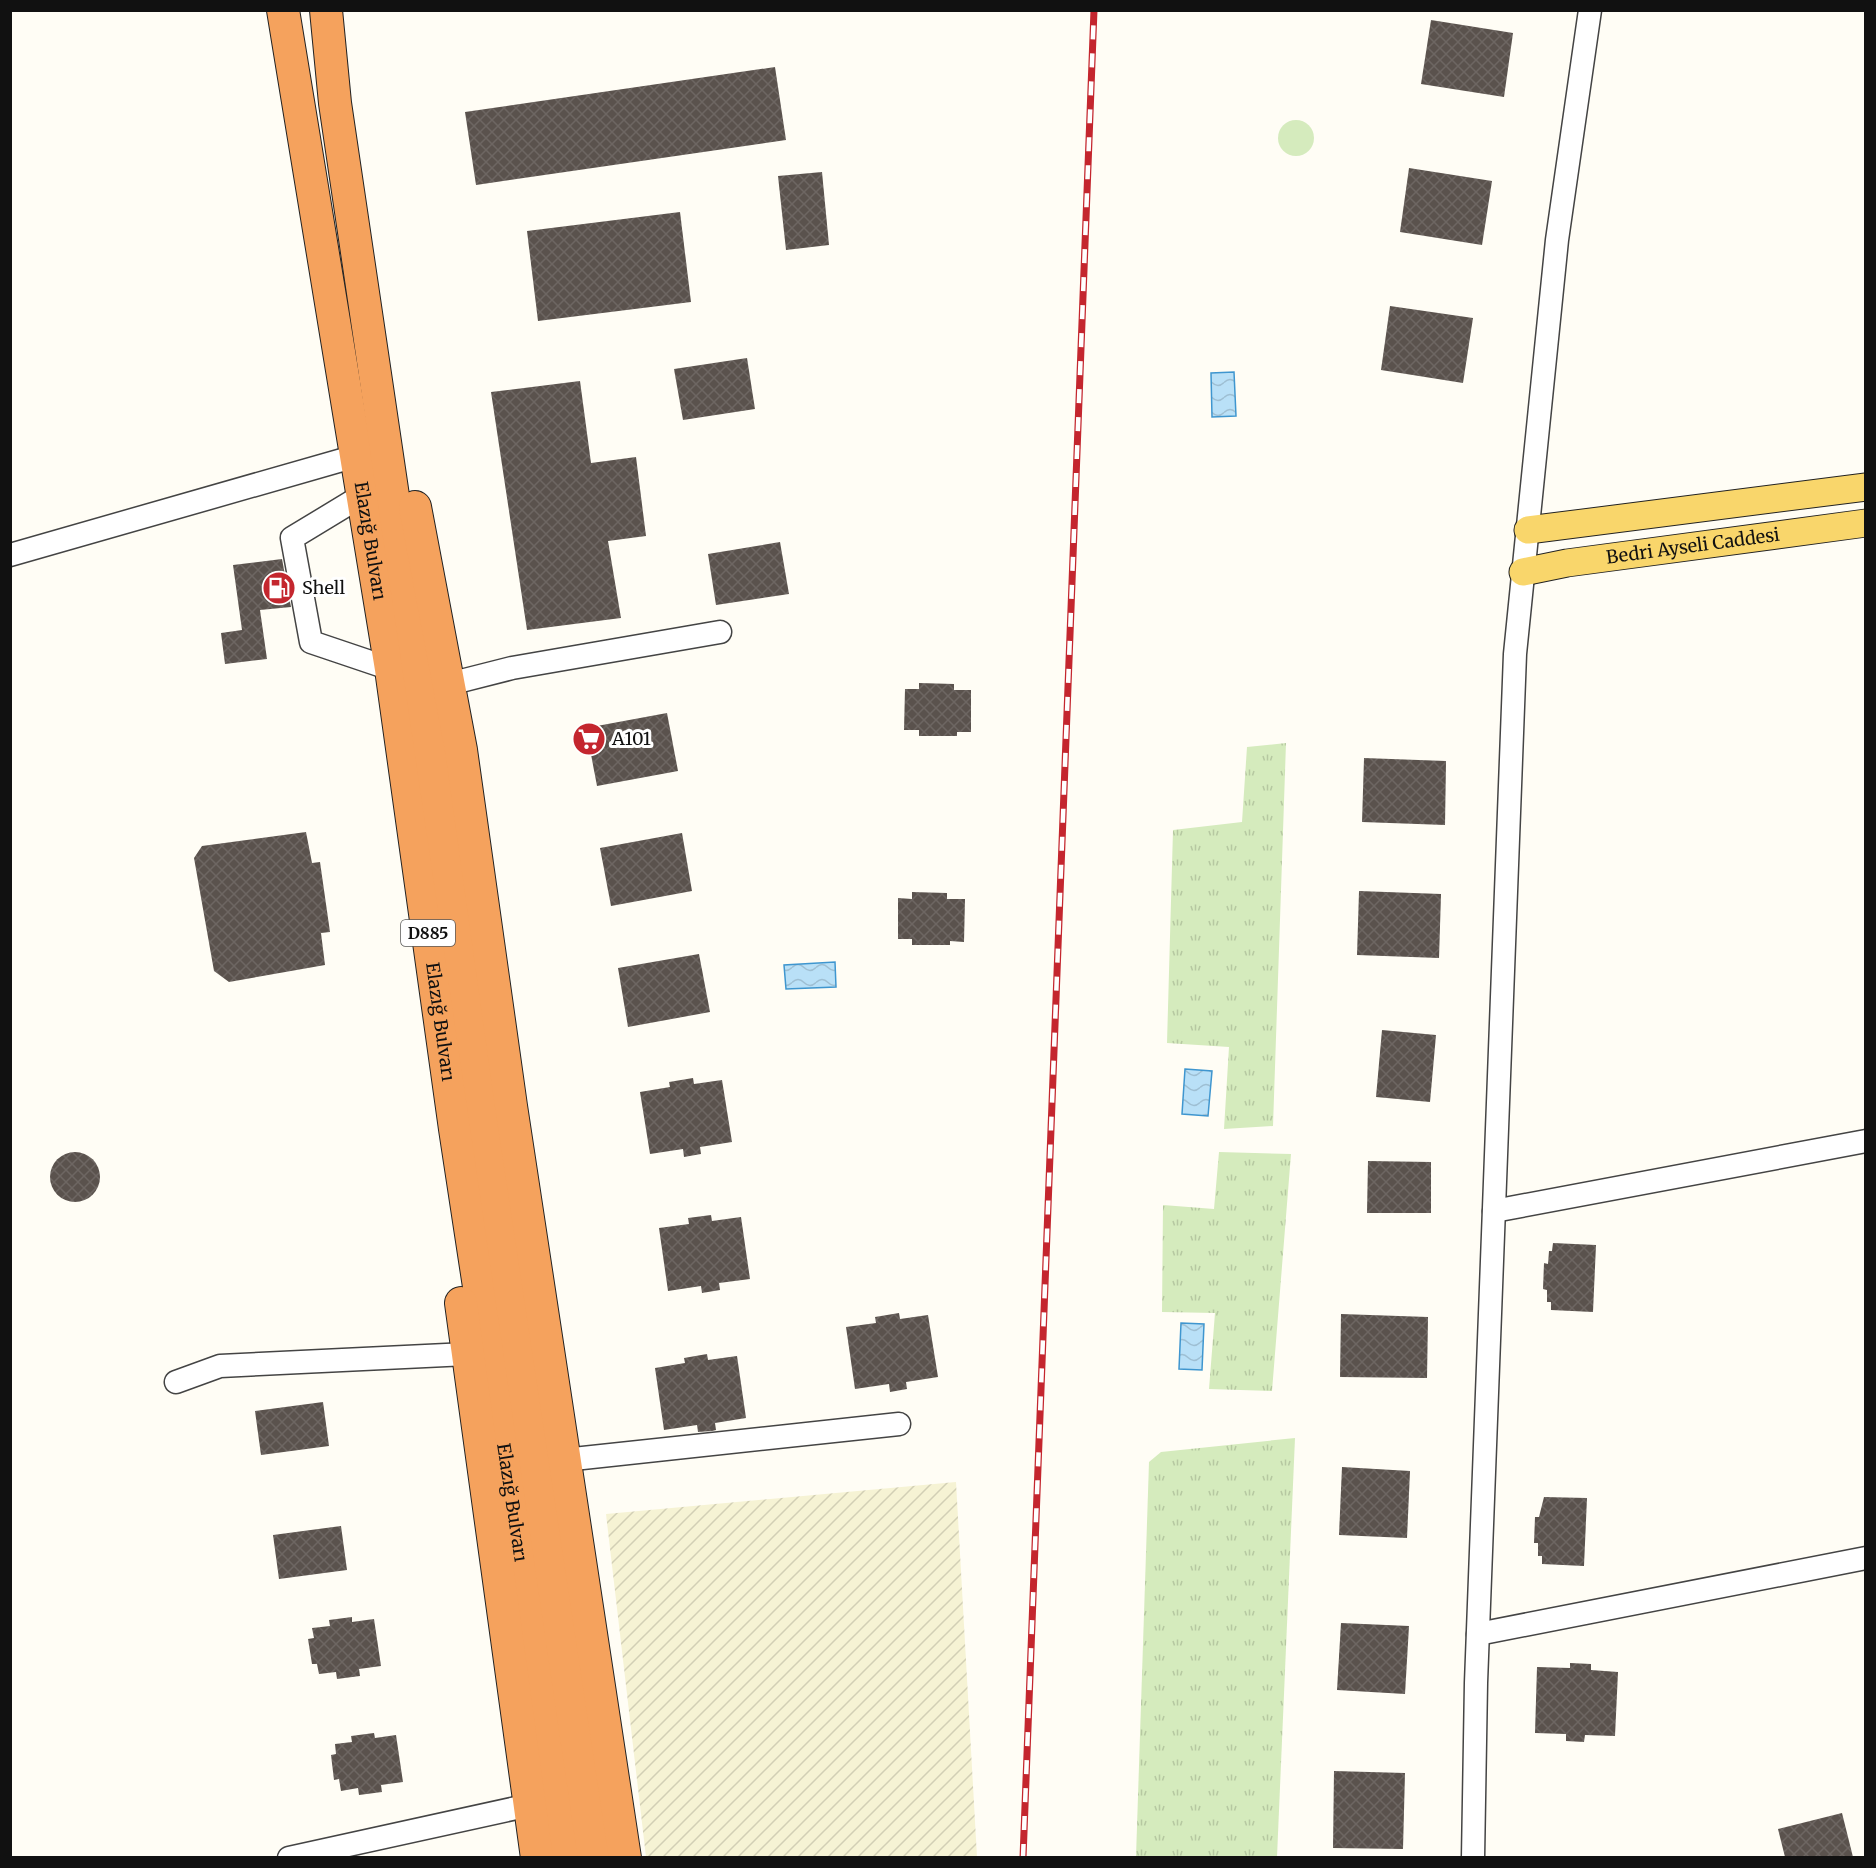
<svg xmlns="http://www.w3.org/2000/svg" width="1876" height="1868" viewBox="0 0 1876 1868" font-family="Merriweather,serif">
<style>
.farmland{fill:url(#farmland-furrows)}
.grass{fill:url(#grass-tufts)}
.park{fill:#d5ebbd}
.water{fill:url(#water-waves);stroke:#3f96cf;stroke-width:1.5}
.building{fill:url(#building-cross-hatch)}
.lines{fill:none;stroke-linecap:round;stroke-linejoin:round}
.minor-casing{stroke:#444;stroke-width:25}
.major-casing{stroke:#222;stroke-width:29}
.highway-casing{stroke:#222;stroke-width:34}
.minor{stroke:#fff;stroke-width:22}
.major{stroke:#f9d66b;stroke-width:27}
.highway{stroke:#f5a25d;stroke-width:32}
.rail-casing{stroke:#c4262e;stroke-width:7}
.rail{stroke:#fff;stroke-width:4.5;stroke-dasharray:14;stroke-linecap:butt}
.labels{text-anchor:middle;stroke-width:6;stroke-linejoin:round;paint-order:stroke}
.shield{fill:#fff;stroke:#585858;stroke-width:1.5}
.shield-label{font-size:16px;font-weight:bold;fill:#111}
.street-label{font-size:18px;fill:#111;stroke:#fff}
.poi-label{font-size:18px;fill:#111;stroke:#fff;text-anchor:start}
</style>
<defs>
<pattern id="farmland-furrows" width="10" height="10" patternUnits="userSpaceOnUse" patternTransform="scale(1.5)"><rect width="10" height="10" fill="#f6f3d4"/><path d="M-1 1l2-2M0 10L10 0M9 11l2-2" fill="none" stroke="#d2cfb5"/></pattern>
<pattern id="grass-tufts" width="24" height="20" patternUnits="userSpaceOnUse" patternTransform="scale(1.5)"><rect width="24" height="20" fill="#d5ebbd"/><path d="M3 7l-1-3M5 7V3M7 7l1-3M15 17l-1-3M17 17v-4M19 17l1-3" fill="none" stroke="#b6c8a1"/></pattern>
<pattern id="water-waves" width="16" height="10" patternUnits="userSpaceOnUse" patternTransform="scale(1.5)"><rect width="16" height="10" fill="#b9e0f7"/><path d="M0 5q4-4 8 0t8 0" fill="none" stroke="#9ebfd3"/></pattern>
<pattern id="building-cross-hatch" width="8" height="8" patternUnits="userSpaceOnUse" patternTransform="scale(1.5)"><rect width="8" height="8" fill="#5a524d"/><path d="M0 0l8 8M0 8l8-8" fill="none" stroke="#6d6662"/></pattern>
</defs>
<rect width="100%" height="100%" fill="#fffdf5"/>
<path class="farmland" d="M956 1482 977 1857H646L606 1514Z"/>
<g class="grass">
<path d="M1286 743 1273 1126 1224 1129 1229 1047 1167 1043 1173 830 1242 822 1247 747Z"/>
<path d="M1219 1152 1291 1154 1272 1391 1209 1389 1215 1313 1162 1312 1163 1205 1214 1209Z"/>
<path d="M1295 1438 1277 1857H1136L1149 1462 1161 1452Z"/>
</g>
<circle class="park" cx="1296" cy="138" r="18"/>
<g class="water">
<path d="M1234 372 1236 416 1212 417 1211 373Z"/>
<path d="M835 962 836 987 786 989 784 965Z"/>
<path d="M1185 1069 1212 1071 1208 1116 1182 1114Z"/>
<path d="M1181 1323 1204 1324 1202 1370 1179 1369Z"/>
</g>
<g class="building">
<path d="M1431 20 1513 33 1504 97 1421 84Z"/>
<path d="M775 67 786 140 476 185 465 112Z"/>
<path d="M1409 168 1492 181 1482 245 1400 232Z"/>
<path d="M822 172 829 245 786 250 778 176Z"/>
<path d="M680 212 691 302 538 321 527 231Z"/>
<path d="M1390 306 1473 318 1463 383 1381 370Z"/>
<path d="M747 358 755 409 683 420 674 369Z"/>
<path d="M580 381 591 463 636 457 646 536 608 541 621 618 527 630 491 392Z"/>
<path d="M780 542 789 594 716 605 708 554Z"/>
<path d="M282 559 291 607 260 610 267 659 225 664 221 633 242 630 233 565Z"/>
<path d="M919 683 954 684V690H971V732H957V736H919V730H904L905 689H919Z"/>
<path d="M667 713 678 771 597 786 586 728Z"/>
<path d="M1364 758 1446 761 1445 825 1362 822Z"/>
<path d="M306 832 312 863 320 862 330 932 321 933 325 965 229 982 214 971 194 858 202 846Z"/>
<path d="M682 833 692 891 611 906 600 848Z"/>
<path d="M1359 891 1441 894 1439 958 1357 955Z"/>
<path d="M912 892 947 893V899H965L964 942 950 941V945H912V939H898V898L912 899Z"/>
<path d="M699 954 710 1012 628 1027 618 968Z"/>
<path d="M1382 1030 1436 1035 1430 1102 1376 1097Z"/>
<path d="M693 1078 694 1084 722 1080 732 1142 700 1147 701 1154 684 1157 683 1149 650 1154 640 1092 670 1087 669 1082Z"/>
<circle cx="75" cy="1177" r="25"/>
<path d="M1368 1161 1431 1162V1213H1367Z"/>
<path d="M711 1215 712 1221 741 1217 750 1279 719 1283 720 1290 702 1293 701 1286 668 1291 659 1228 689 1224 688 1218Z"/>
<path d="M1553 1243 1596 1245 1593 1312 1551 1310V1302H1547V1290L1543 1289 1544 1263 1548 1264 1549 1251H1552Z"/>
<path d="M899 1313 900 1319 928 1315 938 1377 906 1382 907 1389 890 1392 889 1384 855 1389 846 1327 876 1323 875 1317Z"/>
<path d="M1341 1314 1428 1317 1427 1378 1340 1377Z"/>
<path d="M707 1354 708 1360 737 1356 746 1418 715 1423 716 1430 712 1431 698 1432 697 1425 664 1430 655 1368 685 1363 684 1358Z"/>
<path d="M323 1402 329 1446 261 1455 255 1411Z"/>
<path d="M1342 1467 1410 1471 1407 1538 1339 1535Z"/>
<path d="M1544 1497 1587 1498 1584 1566 1542 1564V1556H1538V1543H1534L1535 1517H1539Z"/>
<path d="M341 1526 347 1570 279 1579 273 1535Z"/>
<path d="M352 1617V1622L374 1619 381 1666 359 1669 360 1676 337 1679 336 1672 319 1674 317 1664H312L308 1639 314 1638 312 1628 330 1626 329 1620Z"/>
<path d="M1341 1623 1409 1626 1405 1694 1337 1690Z"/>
<path d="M1570 1663 1591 1664V1670L1618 1672 1615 1736 1585 1735 1584 1742 1566 1741V1734L1535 1733 1537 1667 1570 1668Z"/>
<path d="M374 1733 375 1738 396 1735 403 1782 381 1785 382 1792 359 1795 358 1788 341 1791 339 1779 334 1780 331 1755 336 1754 335 1744 352 1742 351 1736Z"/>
<path d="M1334 1771 1405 1773 1403 1849 1333 1848Z"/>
<path d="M1842 1813 1853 1857H1785L1778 1829Z"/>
</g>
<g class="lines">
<defs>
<g id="minor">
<path d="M363 495 292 538 311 642 391 669"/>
<path d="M10 555 356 456"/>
<path d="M449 684 512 668 720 632"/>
<path d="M1494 1211 1866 1141"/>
<path d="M176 1382 220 1366 467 1354"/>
<path d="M564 1460 899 1424"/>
<path d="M1478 1634 1866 1558"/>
<path d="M289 1858 530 1805"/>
<path d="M1473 1858 1476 1683 1515 654 1557 240 1590 10"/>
</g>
<g id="major">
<path d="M1528 530 1866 487"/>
<path id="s1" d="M1523 572 1567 563 1866 523"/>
</g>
<g id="highway">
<path id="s2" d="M283 10 391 669 455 1129 566 1858"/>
<path d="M326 10 335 103 594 1858"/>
<path d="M415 507 461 750 511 1106 625 1858"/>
<path d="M461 1303 537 1858"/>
</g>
</defs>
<use href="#minor" class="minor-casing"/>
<use href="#major" class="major-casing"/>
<use href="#highway" class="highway-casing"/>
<use href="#minor" class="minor"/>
<use href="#major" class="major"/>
<use href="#highway" class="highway"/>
<defs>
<path id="rail" d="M1023 1858 1094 10"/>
</defs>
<use href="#rail" class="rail-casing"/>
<use href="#rail" class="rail"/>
</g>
<defs>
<symbol id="fuel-disc" viewBox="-11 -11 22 22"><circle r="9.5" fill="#c4262e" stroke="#fff"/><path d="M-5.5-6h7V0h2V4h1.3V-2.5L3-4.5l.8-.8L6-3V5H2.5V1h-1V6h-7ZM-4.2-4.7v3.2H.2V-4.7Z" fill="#fff"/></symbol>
<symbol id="supermarket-disc" viewBox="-11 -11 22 22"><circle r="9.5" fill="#c4262e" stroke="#fff"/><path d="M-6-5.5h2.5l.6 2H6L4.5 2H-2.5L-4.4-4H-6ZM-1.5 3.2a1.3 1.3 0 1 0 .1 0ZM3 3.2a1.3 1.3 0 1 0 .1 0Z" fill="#fff"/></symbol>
</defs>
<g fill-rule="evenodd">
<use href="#fuel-disc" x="260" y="569" width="38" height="38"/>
<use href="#supermarket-disc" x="570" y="720" width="38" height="38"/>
</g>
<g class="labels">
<rect class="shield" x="401" y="920" width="54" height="26" rx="4.5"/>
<g class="shield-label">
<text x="428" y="939">D885</text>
</g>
<g class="street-label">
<text dy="6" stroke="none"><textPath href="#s2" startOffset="538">Elazığ Bulvarı</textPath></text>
<text dy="6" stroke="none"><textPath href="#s1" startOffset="172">Bedri Ayseli Caddesi</textPath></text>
<text dy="6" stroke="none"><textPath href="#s2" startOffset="1024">Elazığ Bulvarı</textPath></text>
<text dy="6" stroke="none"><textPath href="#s2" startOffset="1510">Elazığ Bulvarı</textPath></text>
</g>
<g class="poi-label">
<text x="302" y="594">Shell</text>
<text x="612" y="745">A101</text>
</g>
</g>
<rect width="1876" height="1868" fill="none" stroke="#111111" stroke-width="24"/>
</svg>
